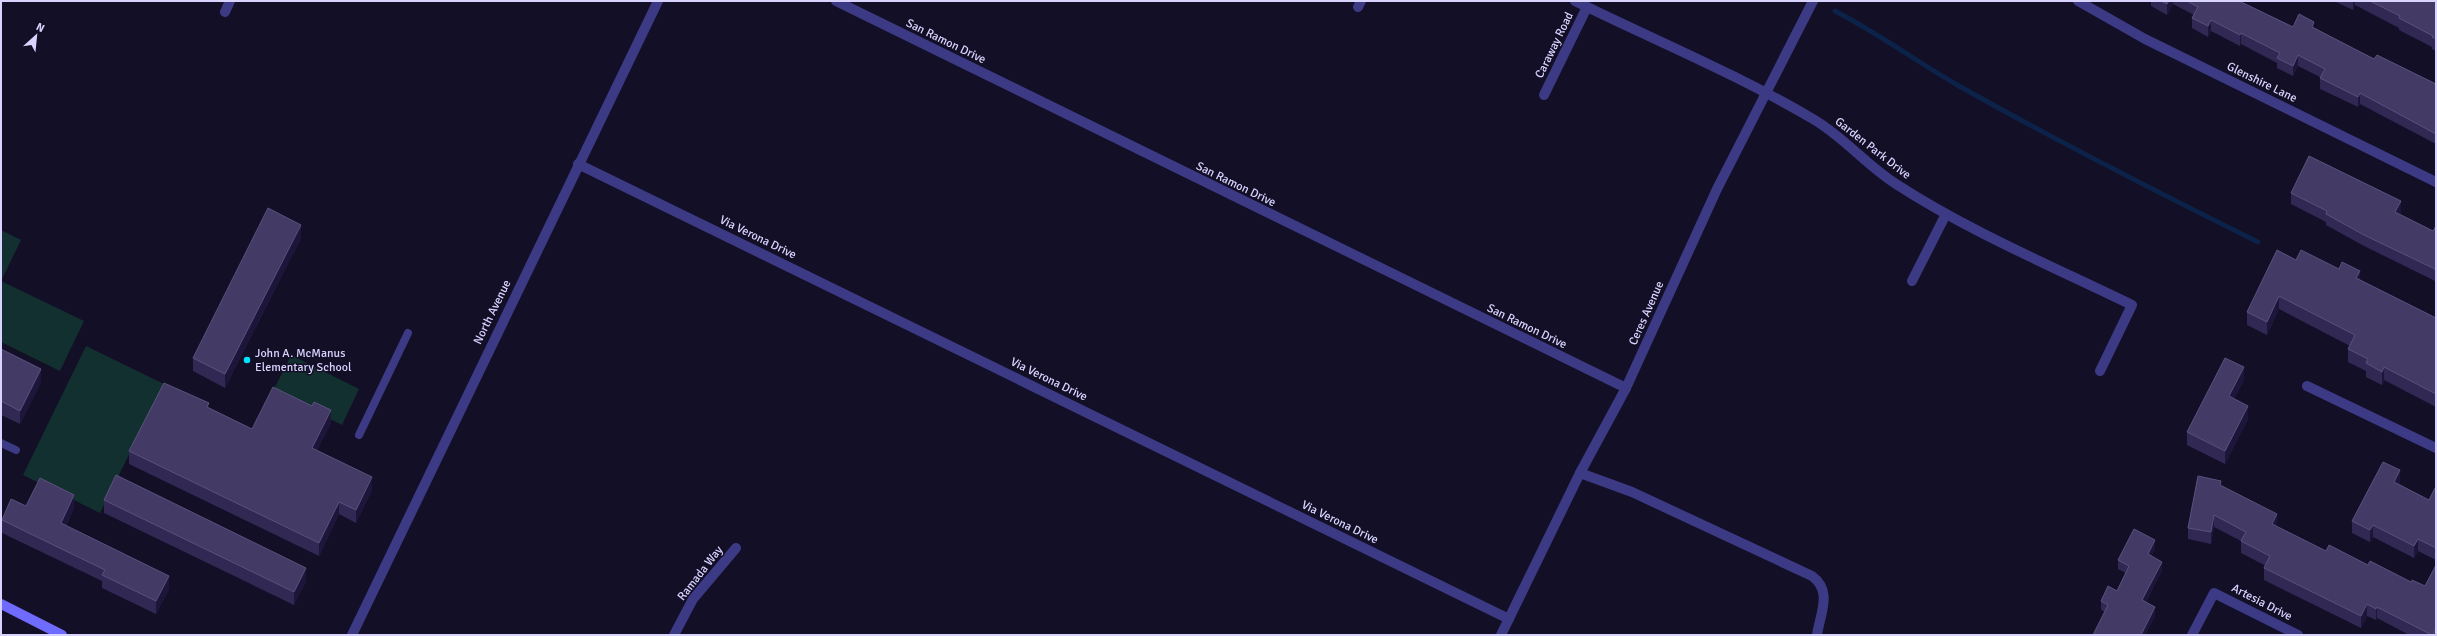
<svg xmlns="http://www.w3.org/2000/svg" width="2437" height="636" viewBox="0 0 2437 636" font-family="Signika,sans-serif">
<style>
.green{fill:#12302f}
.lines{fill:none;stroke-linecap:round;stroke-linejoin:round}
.stream{stroke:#0c2248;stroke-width:5}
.lane{stroke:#3d3a85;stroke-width:8}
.street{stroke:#3d3a85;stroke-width:10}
.secondary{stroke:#6f6bff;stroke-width:10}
.wall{fill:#312854}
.shaded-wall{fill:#1d163a}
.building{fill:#433a66;stroke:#5a527e}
.poi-dot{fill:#00e5ff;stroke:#130f26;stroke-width:1.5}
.labels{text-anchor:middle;stroke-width:3;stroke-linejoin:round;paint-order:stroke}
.street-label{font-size:12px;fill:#d9d4ff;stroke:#130f26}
.poi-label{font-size:12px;fill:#d9d4ff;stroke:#130f26;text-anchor:start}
</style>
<rect width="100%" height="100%" fill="#130f26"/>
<g class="green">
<path d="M1 230 21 240 1 281 84 321 60 371 1 342Z"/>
<path d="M86 346 164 384 100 513 23 475Z"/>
<path d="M291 355 359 389 342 425 273 391Z"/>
</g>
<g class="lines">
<path class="stream" d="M1835 11C1878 33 1917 62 1959 86 2057 141 2157 192 2258 242"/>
<g class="lane">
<path d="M359 435 408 333"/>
<path d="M1 443 16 450"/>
</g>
<g class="street">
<path d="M836 1 1626 388"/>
<path d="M1575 1C1654 40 1737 74 1813 119 1844 137 1866 165 1896 184 1970 232 2054 267 2132 305L2100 371"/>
<path d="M2078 1 2145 39 2436 182"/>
<path d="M1358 7 1361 1"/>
<path d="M225 12 230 1"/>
<path d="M1544 95 1587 7"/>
<path d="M578 164 1509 619"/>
<path d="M1912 281 1946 214"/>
<path d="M2307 386 2436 448"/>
<path d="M1580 473 1632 492 1812 576C1833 591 1820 614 1817 635"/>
<path d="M352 635 658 1"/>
<path d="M674 635 693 599 736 548"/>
<path d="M1501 635 1580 473 1626 388 1717 189 1813 1"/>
<path d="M2192 635 2214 593 2298 635"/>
</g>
<path class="secondary" d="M1 604 62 635"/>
</g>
<g class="wall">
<path d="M2149 1H2239L2293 27 2314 28 2374 59 2436 84V144L2360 104 2358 107 2320 89V77L2298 66 2293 76 2277 68V63L2241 44 2240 46 2211 31 2208 37 2192 28V18L2194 15 2173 4 2167 15 2151 6V2Z"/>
<path d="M2334 1H2436V51L2432 49V47L2399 30V28L2355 5 2353 10Z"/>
<path d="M2291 193 2401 212 2400 214 2433 231 2436 226V279L2435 281 2364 246 2326 225V222L2291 204Z"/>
<path d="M301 238 225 388 193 371V358Z"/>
<path d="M2296 260 2360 280 2436 318V407L2384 380 2382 385 2366 377V371L2348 362V349L2350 346 2279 309 2267 335 2247 325V312Z"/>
<path d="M1 349 41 382 20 424 1 415Z"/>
<path d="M2244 380 2234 399 2248 419 2225 464 2187 445V432Z"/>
<path d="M209 408 252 429 331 423 317 450 372 490 356 523 339 514 319 556 129 464V451Z"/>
<path d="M2400 482 2399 484 2429 500 2436 489V560L2418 551 2414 558 2373 537 2370 542 2352 533V521Z"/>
<path d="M2221 486 2277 526H2276L2436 635H2409L2377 618 2376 620 2367 616 2361 628 2264 580V568L2266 566 2241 553V541L2214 527 2211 544 2188 539V528Z"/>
<path d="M104 500 306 581 294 605 104 513Z"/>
<path d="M26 506 74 508 66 526 169 589 156 614 102 588V581L2 533V520Z"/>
<path d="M2155 549 2151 556 2162 570 2146 602 2155 616 2145 635H2093L2105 612 2101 610V601L2117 591 2126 573 2118 569V560Z"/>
</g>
<g class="shaded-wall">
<path d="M2169 1H2173V4L2167 15V4Z"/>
<path d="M2353 1H2355V5L2353 10Z"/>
<path d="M2211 20V31L2208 37V26Z"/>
<path d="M2314 22V32L2312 27Z"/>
<path d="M2241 33V44L2240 46V35Z"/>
<path d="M2298 55V66L2293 76V66Z"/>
<path d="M2360 93V104L2358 107V97Z"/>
<path d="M2401 201V212L2395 223V212Z"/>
<path d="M301 225V238L225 388V374Z"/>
<path d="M2436 268V279L2435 281V269Z"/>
<path d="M2360 271V284L2356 278Z"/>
<path d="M2279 296V309L2267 335V322Z"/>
<path d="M2244 367V380L2229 409V396Z"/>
<path d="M2384 367V380L2382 385V372Z"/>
<path d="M41 369V382L20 424V411Z"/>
<path d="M2248 406V419L2225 464V451Z"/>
<path d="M331 410V423L312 460V448Z"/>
<path d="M2400 470V482L2394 493V482Z"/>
<path d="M372 477V490L356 523V510Z"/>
<path d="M74 495V508L61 536V523Z"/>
<path d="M339 502V514L319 556V543Z"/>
<path d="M2277 514V526L2272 536V524Z"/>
<path d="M2214 515V527L2211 544V532Z"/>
<path d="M2373 525V537L2370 542V530Z"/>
<path d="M2418 539V551L2414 558V546Z"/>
<path d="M2155 540V549L2148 563V554Z"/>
<path d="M2162 562V570L2142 609V600Z"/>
<path d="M306 568V581L294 605V592Z"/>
<path d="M169 576V589L156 614V601Z"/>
<path d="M2367 604V616L2361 628V616Z"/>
<path d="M2155 607V616L2145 635H2141Z"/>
<path d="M2377 607V618L2376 620V609Z"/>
<path d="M2436 629V635H2433Z"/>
</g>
<g class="building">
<path d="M2161 1H2169L2167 4Z"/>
<path d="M2187 1H2239L2293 27 2299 14 2314 22 2312 27 2374 59 2377 55 2436 84V134L2360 93 2358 97 2320 78 2325 69 2298 55 2293 66 2277 58 2280 53 2241 33 2240 35 2211 20 2208 26 2192 18 2198 7Z"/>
<path d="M2370 1H2436V39L2432 37 2433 36 2399 18 2400 16Z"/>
<path d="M2309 156 2401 201 2395 212 2433 231 2436 226V268L2435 269 2364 235 2326 214 2327 211 2291 193Z"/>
<path d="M268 208 301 225 225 374 193 358Z"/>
<path d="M2277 250 2296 260 2301 250 2339 269 2342 262 2360 271 2356 278 2436 318V394L2384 367 2382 372 2366 363 2368 359 2348 349 2355 335 2279 296 2267 322 2247 312Z"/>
<path d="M1 349 41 369 20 411 1 401Z"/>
<path d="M2225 358 2244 367 2229 396 2248 406 2225 451 2187 432Z"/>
<path d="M164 383 209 403 207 407 252 429 273 387 312 406 314 402 331 410 312 448 372 477 356 510 339 502 319 543 129 451Z"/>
<path d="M2383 462 2400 470 2394 482 2429 500 2435 488 2436 489V548L2418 539 2414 546 2373 525 2370 530 2352 521Z"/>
<path d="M116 475 306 568 294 592 104 500Z"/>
<path d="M2198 476 2221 481 2220 485 2277 514 2272 524 2326 551 2329 545 2368 565 2370 561 2411 582 2412 580 2425 586 2436 565V629L2433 635H2432L2377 607 2376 609 2367 604 2361 616 2264 568 2270 556 2241 541 2246 532 2214 515 2211 532 2188 528Z"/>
<path d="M40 478 74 495 61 523 169 576 156 601 102 575 105 570 2 520 11 499 26 506Z"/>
<path d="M2134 529 2155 540 2148 554 2162 562 2142 600 2155 607 2141 635H2093L2108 605 2101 601 2108 586 2117 591 2129 566 2118 560Z"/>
</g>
<circle class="poi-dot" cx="247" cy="360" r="4"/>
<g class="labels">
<g class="street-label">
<text transform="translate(946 41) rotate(26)" y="4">San Ramon Drive</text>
<text transform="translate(1554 45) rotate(-64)" y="4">Caraway Road</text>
<text transform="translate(2262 82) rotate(26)" y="4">Glenshire Lane</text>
<text transform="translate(1873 148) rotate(38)" y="4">Garden Park Drive</text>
<text transform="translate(1236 184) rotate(26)" y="4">San Ramon Drive</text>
<text transform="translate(758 237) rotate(26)" y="4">Via Verona Drive</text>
<text transform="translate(492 312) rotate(-64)" y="4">North Avenue</text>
<text transform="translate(1646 313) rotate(-66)" y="4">Ceres Avenue</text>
<text transform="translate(1527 326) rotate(26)" y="4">San Ramon Drive</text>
<text transform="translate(1049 379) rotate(26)" y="4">Via Verona Drive</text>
<text transform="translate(1340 522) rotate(26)" y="4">Via Verona Drive</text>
<text transform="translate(700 573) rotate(-52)" y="4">Ramada Way</text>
<text transform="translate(2262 602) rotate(27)" y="4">Artesia Drive</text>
</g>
<g class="poi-label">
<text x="255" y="357">John A. McManus<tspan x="255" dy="14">Elementary School</tspan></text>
</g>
</g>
<rect width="2437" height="636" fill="none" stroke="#d9d4ff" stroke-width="4"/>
<g transform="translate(36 36) rotate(27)" stroke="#130f26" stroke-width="3" paint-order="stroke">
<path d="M0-3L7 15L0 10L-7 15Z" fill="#d9d4ff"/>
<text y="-6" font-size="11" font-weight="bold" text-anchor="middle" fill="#d9d4ff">N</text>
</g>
</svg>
